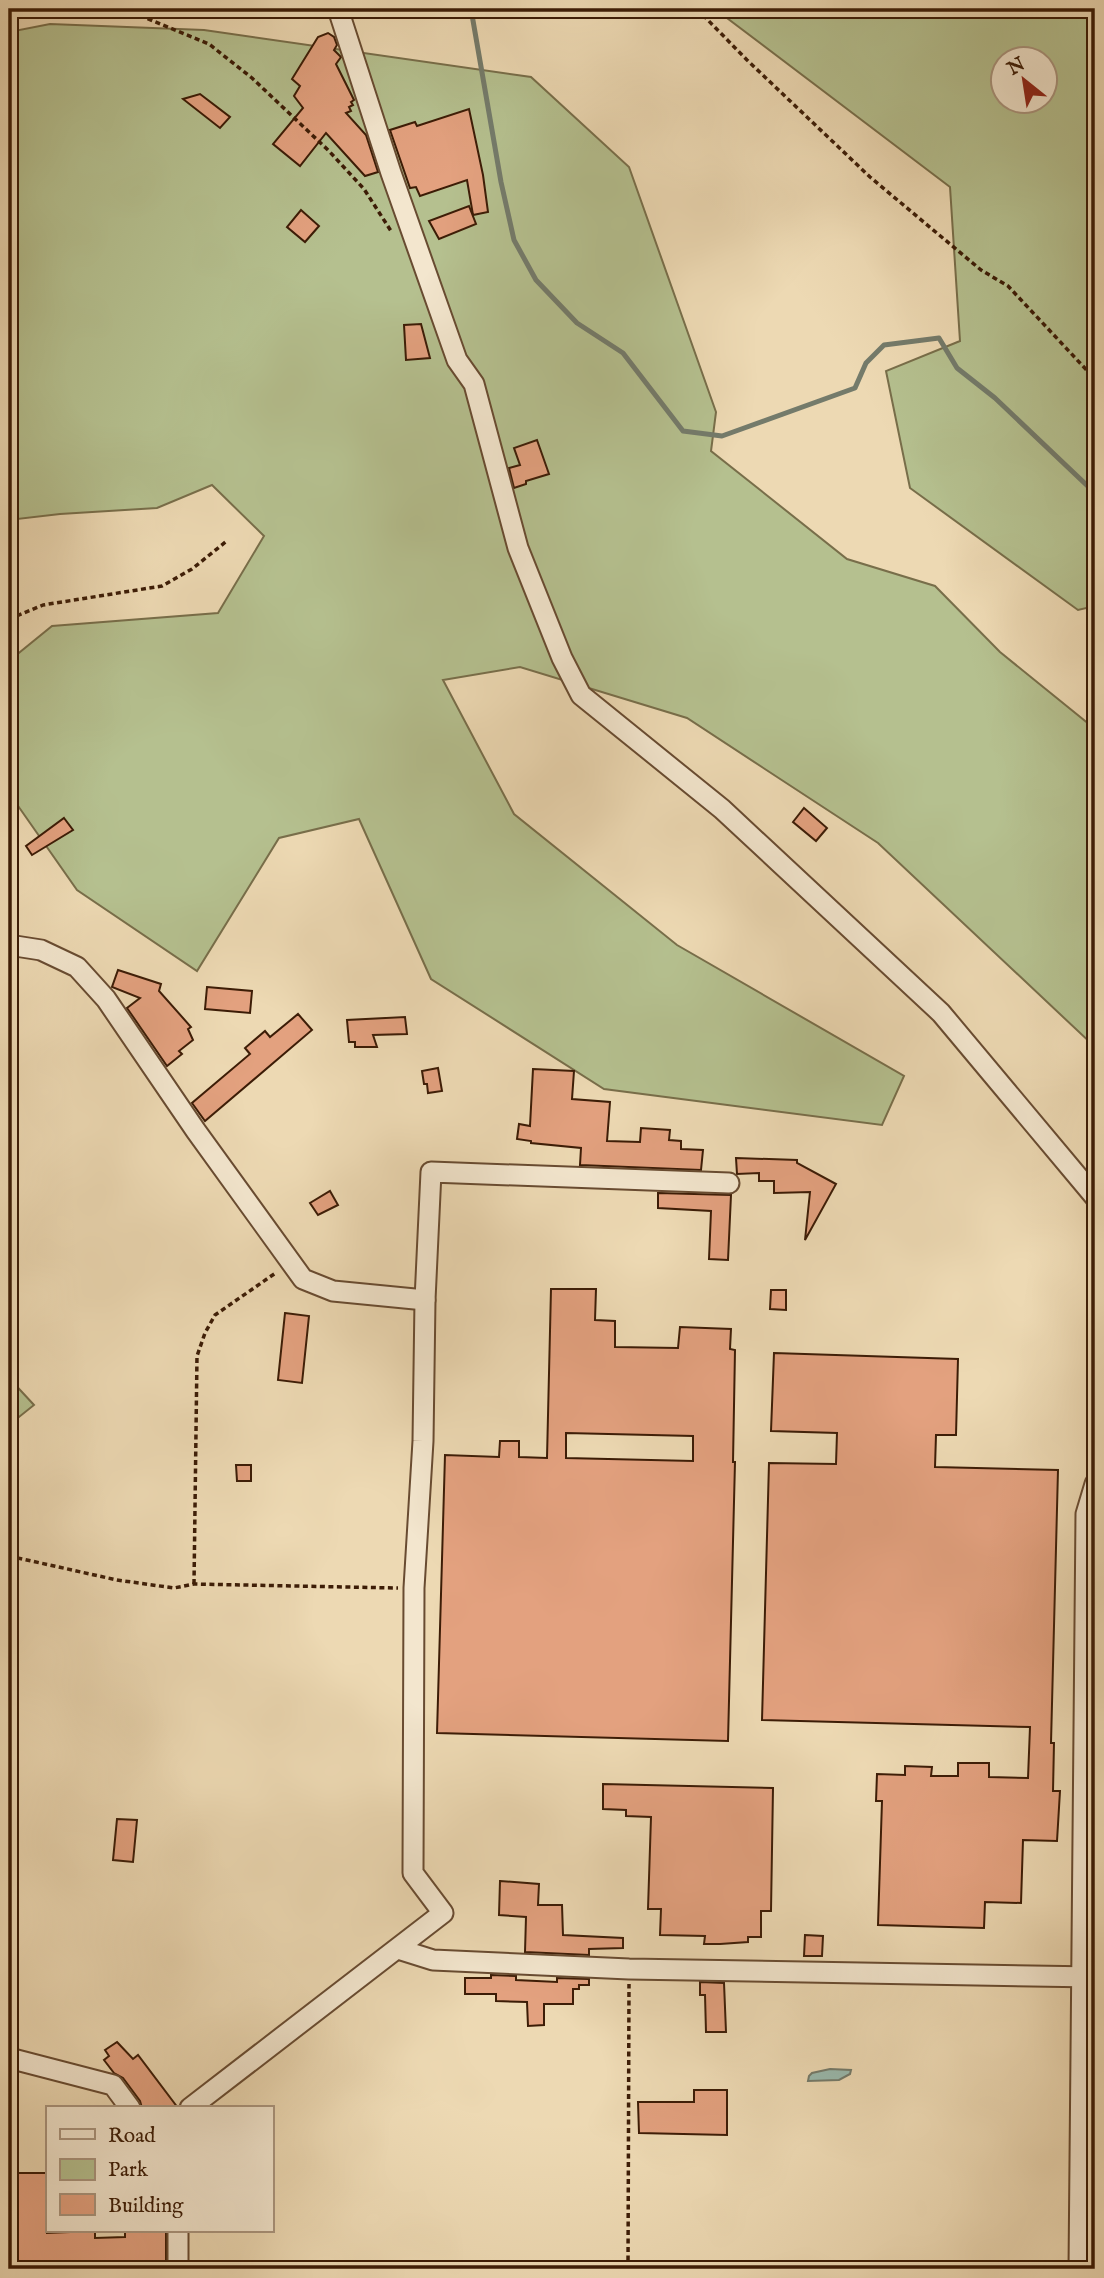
<svg xmlns="http://www.w3.org/2000/svg" width="1104" height="2278" viewBox="0 0 1104 2278" font-family="'IM FELL English',serif">
<style>
.green{fill:#b5c08f;stroke:#786e4a;stroke-width:2;fill-rule:evenodd}
.water{fill:#99baae;stroke:#747b6b;stroke-width:2}
.lines{fill:none;stroke-linecap:round;stroke-linejoin:round}
.stream{stroke:#747b6b;stroke-width:5}
.building{fill:#e3a17f;stroke:#3c1c06;stroke-width:2;fill-rule:evenodd}
.minor-casing{stroke:#684b31;stroke-width:23}
.path{stroke:#3c1c06;stroke-width:3.5;stroke-dasharray:5 3.5;stroke-linecap:butt}
.minor{stroke:#f3e6ce;stroke-width:19}
</style>
<rect width="100%" height="100%" fill="#edd9b3"/>
<filter id="stains"><feTurbulence type="fractalNoise" baseFrequency=".00286" numOctaves="4"/><feColorMatrix values="0 0 0 0 .2 0 0 0 0 .09 0 0 0 0 .02 0 0 0 .5 -.17"/></filter>
<radialGradient id="worn" r=".72"><stop offset=".6" stop-color="#630" stop-opacity="0"/><stop offset="1" stop-color="#630" stop-opacity=".3"/></radialGradient>
<g class="green">
<path d="M715 9H1095V606L1078 610 910 488 886 371 960 341 950 187ZM1002 60H1044V102H1002Z"/>
<path d="M50 24 204 30 531 77 629 167 716 412 711 451 847 559 935 586 1000 652 1095 729V1047L878 843 687 718 520 667 443 680 514 814 677 945 904 1076 882 1125 604 1089 431 979 359 819 279 838 197 971 77 890 9 793V661L52 626 218 613 264 536 212 485 157 508 60 514 9 520V32Z"/>
<path d="M9 1378 34 1405 9 1425Z"/>
</g>
<path class="water" d="M830 2069 851 2070 850 2074 839 2080 808 2081 809 2076 812 2073Z"/>
<g class="lines">
<path class="stream" d="M471 9 501 182 514 240 536 280 577 323 623 353 683 431 722 436 855 388 866 363 884 345 939 338 957 368 995 398 1095 493"/>
</g>
<g class="building">
<path d="M328 33 334 37 337 45 334 50 341 57 336 64 354 100 351 102 353 105 349 107 351 111 346 113 366 135 378 172 365 176 326 133 300 166 273 144 303 108 294 96 300 86 292 79 318 37Z"/>
<path d="M200 94 230 117 220 128 183 99Z"/>
<path d="M469 109 483 175 488 212 473 215 467 180 420 196 416 187 410 188 390 130 415 122 417 126Z"/>
<path d="M469 206 476 224 439 239 429 221Z"/>
<path d="M301 210 319 226 305 242 287 227Z"/>
<path d="M421 324 430 358 406 360 404 325Z"/>
<path d="M537 440 549 474 526 481V484L514 488 509 468 520 465 514 448Z"/>
<path d="M804 808 827 828 816 841 793 822Z"/>
<path d="M64 818 73 830 32 855 26 846Z"/>
<path d="M118 970 161 984 159 991 191 1027 188 1029 193 1040 179 1051 182 1054 167 1066 127 1008 140 998 112 987Z"/>
<path d="M207 987 252 991 250 1013 205 1009Z"/>
<path d="M298 1014 312 1030 205 1121 192 1103 250 1054 245 1048 265 1031 270 1037Z"/>
<path d="M405 1017 407 1034 373 1035 377 1047H355V1042H349L347 1020Z"/>
<path d="M438 1068 442 1091 428 1093 427 1084H424L422 1071Z"/>
<path d="M533 1069 574 1071 572 1099 610 1102 607 1141 640 1142 641 1128 670 1130 669 1140 681 1141V1149L703 1150 701 1170 580 1165 581 1148 531 1143V1141L517 1139 519 1124 530 1126Z"/>
<path d="M736 1158 797 1160V1163L836 1184 805 1240 810 1192 774 1193V1181H759V1173L737 1174Z"/>
<path d="M330 1191 338 1205 318 1215 310 1203Z"/>
<path d="M658 1193 731 1195 728 1260 709 1259 711 1211 658 1208Z"/>
<path d="M551 1289H596L595 1320 615 1321V1347L678 1348 680 1327 731 1329 730 1349 735 1350 733 1462H735L728 1741 437 1733 445 1455 499 1457 500 1441H519V1457L547 1458ZM566 1433 693 1436V1461L566 1458Z"/>
<path d="M771 1290H786V1310L770 1309Z"/>
<path d="M285 1313 309 1316 302 1383 278 1380Z"/>
<path d="M774 1353 958 1359 956 1435H936L935 1467 1058 1470 1051 1743H1054L1053 1791H1060L1057 1841 1023 1840 1021 1903 985 1902 984 1928 878 1925 882 1801H876L877 1774 905 1775V1766L932 1767 931 1776H958V1763H989V1777L1028 1778 1030 1727 762 1720 769 1463 836 1464 837 1433 771 1431Z"/>
<path d="M236 1465H251V1481H237Z"/>
<path d="M603 1784 773 1788 771 1911H761V1937H748V1942L720 1944H704L705 1936 660 1935 661 1909H648L651 1817 626 1816V1810L603 1809Z"/>
<path d="M117 1819 137 1820 133 1862 113 1860Z"/>
<path d="M500 1881 539 1884 538 1905H562L563 1935 623 1938V1948L589 1949V1955L525 1952 526 1917 499 1915Z"/>
<path d="M805 1935 823 1936 822 1956H804Z"/>
<path d="M491 1975 516 1976V1980L557 1982V1978L589 1979V1985H579V1989H573V2004H544V2025L528 2026 527 2002 496 2001V1994H465V1978H491Z"/>
<path d="M700 1982 724 1983 726 2032H706L705 1995H700Z"/>
<path d="M117 2042 133 2059 138 2055 178 2108H142L140 2101 123 2078 114 2073 104 2060 109 2056 105 2050Z"/>
<path d="M694 2090H727V2135L639 2133 638 2102H694Z"/>
<path d="M9 2173H47V2233L95 2231V2238L125 2237V2231H166V2269H9Z"/>
</g>
<g class="lines">
<defs>
<g id="minor">
<path d="M338 9 391 173 457 360 474 384 518 548 562 658 581 695 722 809 941 1013 1095 1197"/>
<path d="M9 945 41 950 77 967 106 999 196 1131 303 1279 333 1291 425 1300"/>
<path d="M398 1949 433 1960 629 1969 1095 1977"/>
<path d="M9 2058 113 2085 130 2108"/>
<path d="M190 2108 443 1913 413 1873 414 1588 423 1441 425 1300 431 1172 729 1183"/>
<path d="M178 2231V2269"/>
<path d="M1079 2269 1086 1514 1095 1484"/>
</g>
</defs>
<use href="#minor" class="minor-casing"/>
<g class="path">
<path d="M124 9 209 44 252 78 328 150 364 189 391 231"/>
<path d="M697 9 747 60 870 177 981 270 1008 286 1095 379"/>
<path d="M9 619 43 605 162 586 192 569 228 540"/>
<path d="M9 1556 117 1580 174 1588 194 1584 398 1588"/>
<path d="M194 1584 197 1356 205 1333 215 1315 277 1272"/>
<path d="M628 2269 629 1984"/>
</g>
<use href="#minor" class="minor"/>
</g>
<rect width="1104" height="2278" fill="none" stroke="#edd9b3" stroke-width="35"/>
<rect x="10" y="10" width="1083" height="2257" fill="none" stroke="#3c1c06" stroke-width="3.5"/>
<rect x="18" y="18" width="1069" height="2243" fill="none" stroke="#3c1c06" stroke-width="2"/>
<rect x="46" y="2106" width="228" height="126" fill="#f3e6ce" stroke="#aa957e" stroke-width="2"/>
<rect x="60" y="2129" width="35" height="10" fill="#f3e6ce" stroke="#aa957e" stroke-width="2"/>
<text x="108" y="2142" font-size="21" fill="#3c1c06">Road</text>
<rect x="60" y="2159" width="35" height="21" fill="#b5c08f" stroke="#aa957e" stroke-width="2"/>
<text x="108" y="2176" font-size="21" fill="#3c1c06">Park</text>
<rect x="60" y="2194" width="35" height="21" fill="#e3a17f" stroke="#aa957e" stroke-width="2"/>
<text x="108" y="2212" font-size="21" fill="#3c1c06">Building</text>
<g transform="translate(1024 80) rotate(330)"><circle r="33" fill="#f3e6ce" stroke="#aa957e" stroke-width="2"/>
<path d="M0-5L12 26L0 18L-12 26Z" fill="#8f2418"/>
<text y="-10" font-size="19" font-weight="bold" text-anchor="middle" fill="#3c1c06">N</text>
</g>
<rect width="100%" height="100%" filter="url(#stains)"/>
<rect width="100%" height="100%" fill="url(#worn)"/>
</svg>
